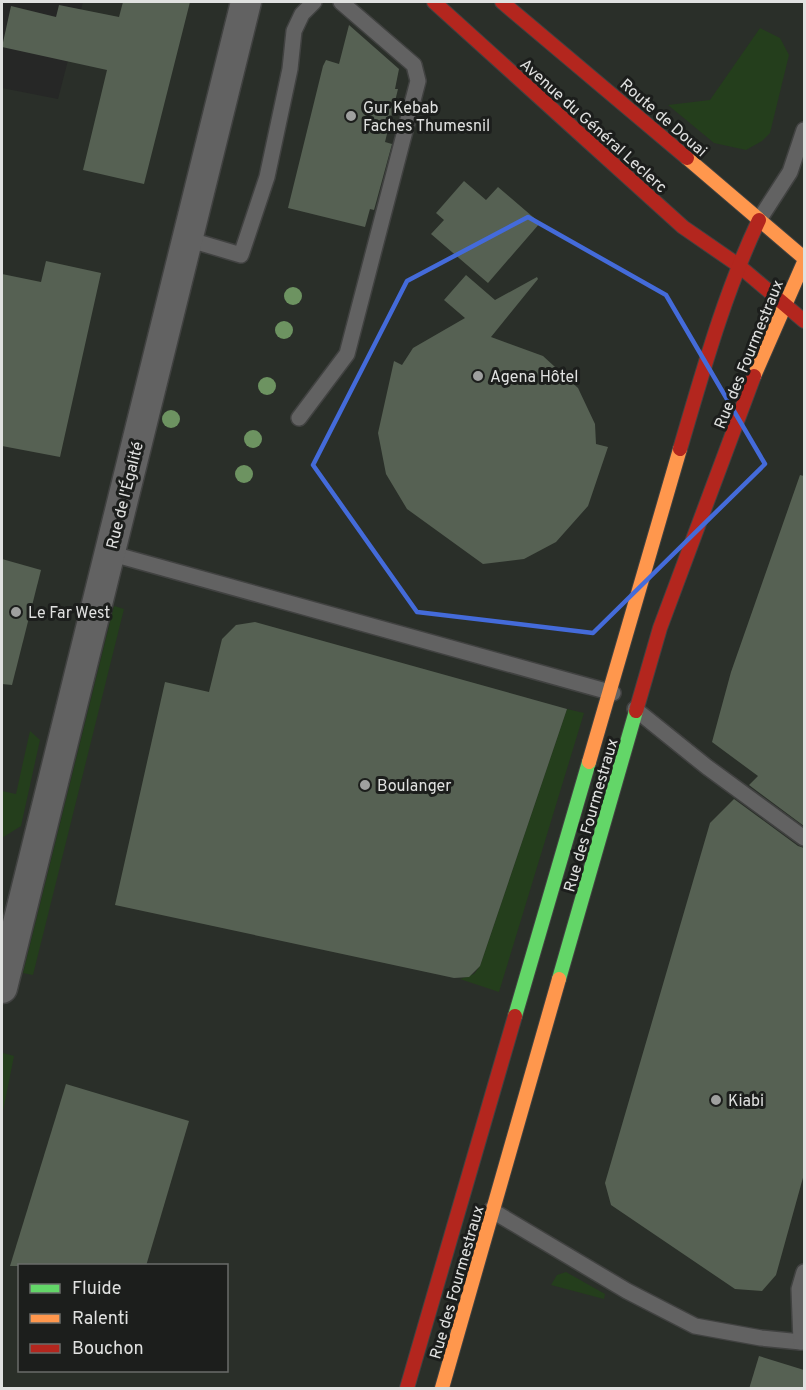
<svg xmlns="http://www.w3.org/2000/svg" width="806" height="1390" viewBox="0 0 806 1390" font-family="Overpass,sans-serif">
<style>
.built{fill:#2a2f29;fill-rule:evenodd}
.green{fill:#243e1c}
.building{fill:#566153}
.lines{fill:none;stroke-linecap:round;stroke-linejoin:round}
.lane-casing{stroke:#414241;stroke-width:18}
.street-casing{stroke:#414241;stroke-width:33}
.fast-casing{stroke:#414241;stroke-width:16}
.slow-casing{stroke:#414241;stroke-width:16}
.jam-casing{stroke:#414241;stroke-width:16}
.lane{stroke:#626262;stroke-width:15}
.street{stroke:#626262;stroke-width:30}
.fast{stroke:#63d668;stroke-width:14}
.slow{stroke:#ff974d;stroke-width:14}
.jam{stroke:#b3261e;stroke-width:14}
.tree{fill:#6d9361}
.marked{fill:none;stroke:#446bda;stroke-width:4.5;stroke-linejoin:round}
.poi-dot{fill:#9fa09f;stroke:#1c1e1c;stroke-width:2}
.labels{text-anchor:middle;stroke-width:6;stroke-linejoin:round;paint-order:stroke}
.poi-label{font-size:16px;fill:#e0e1e0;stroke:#1c1e1c;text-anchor:start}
.street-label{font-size:16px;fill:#e0e1e0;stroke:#1c1e1c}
</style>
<rect width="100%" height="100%" fill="#262726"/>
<path class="built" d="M83 2H804V1388H2V88L58 99ZM20 1266H226V1370H20Z"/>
<g class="green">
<path d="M760 28 780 38 789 55 770 133 762 141 746 150 714 143 668 105 710 100Z"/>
<path d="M114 606 124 609 33 975 23 973Z"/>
<path d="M567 709 584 713 499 992 460 979 474 974 480 966Z"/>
<path d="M30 731 40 740 21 826 2 838V791L16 794Z"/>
<path d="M3 1053 14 1056 2 1116V1060Z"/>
<path d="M566 1272 605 1294 604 1299 551 1285 557 1275Z"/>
</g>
<g class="building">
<path d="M123 2H190L144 184 83 170 107 70 2 47 11 6 56 17 59 5 119 17Z"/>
<path d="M349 25 399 69 395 89H398L385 142 392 144 374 210 370 209 365 227 288 208 323 66 326 60 339 64Z"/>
<path d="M464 181 486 200 498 187 540 223 488 283 431 234 444 220 436 213Z"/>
<path d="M46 261 101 273 60 457 2 446V274L41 282Z"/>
<path d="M466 275 495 300 537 277 538 279 491 337 543 356 578 388 595 424 596 444 608 447 588 506 556 542 524 559 483 564 407 509 386 474 378 433 394 361 402 365 413 348 465 318 444 300Z"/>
<path d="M800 475 804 476V826L749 785 758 776 712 742 731 672Z"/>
<path d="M2 559 41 570 12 685 2 684Z"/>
<path d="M255 622 567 709 480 966 469 977 454 978 115 905 165 682 209 692 222 639 236 625Z"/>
<path d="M734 799 798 846 804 848V1174L776 1275 762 1291 735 1289 611 1205 605 1183 710 823Z"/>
<path d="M66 1084 189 1121 146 1266H10Z"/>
<path d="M759 1356 804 1370V1389H749Z"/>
</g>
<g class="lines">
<defs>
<g id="lane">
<path d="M759 220 790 172 804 130"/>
<path d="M187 239 241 255 267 177 290 69 294 31 302 14 314 2"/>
<path d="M299 418 347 354 418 81 414 65 341 2"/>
<path d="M109 553 613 693"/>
<path d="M635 709 707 767 804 838"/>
<path d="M491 1210 627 1291 695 1326 761 1338 801 1342"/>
<path d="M804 1272 799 1289 801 1342H804"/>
</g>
<path id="street" d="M2 988 246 2"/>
<g id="fast">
<path d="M559 979 636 711"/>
<path d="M515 1016 589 762"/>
</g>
<g id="slow">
<path d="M687 158 804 258"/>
<path d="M754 376 804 262"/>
<path d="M589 762 680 449"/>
<path d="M442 1388 559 979"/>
</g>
<g id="jam">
<path d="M434 2 683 227 738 265 804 321"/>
<path d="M502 2 687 158"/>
<path d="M680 449C703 371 724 294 759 220"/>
<path d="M636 711 660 628 754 376"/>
<path d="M407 1388 515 1016"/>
</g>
</defs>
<use href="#lane" class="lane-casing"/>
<use href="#street" class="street-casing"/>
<use href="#fast" class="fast-casing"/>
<use href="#slow" class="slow-casing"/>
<use href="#jam" class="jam-casing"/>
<use href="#lane" class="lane"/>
<use href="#street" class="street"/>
<use href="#fast" class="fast"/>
<use href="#slow" class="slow"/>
<use href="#jam" class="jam"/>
</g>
<g class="tree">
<circle cx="293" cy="296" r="9"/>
<circle cx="284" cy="330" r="9"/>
<circle cx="267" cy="386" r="9"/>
<circle cx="171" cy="419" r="9"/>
<circle cx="253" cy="439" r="9"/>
<circle cx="244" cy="474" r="9"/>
</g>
<path class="marked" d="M528 217 666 295 765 464 593 633 417 612 313 465 407 281Z"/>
<g class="poi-dot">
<circle cx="351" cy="116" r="6"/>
<circle cx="478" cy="376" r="6"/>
<circle cx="16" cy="612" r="6"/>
<circle cx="365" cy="785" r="6"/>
<circle cx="716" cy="1100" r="6"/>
</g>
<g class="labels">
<g class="poi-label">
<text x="363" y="113">Gur Kebab<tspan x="363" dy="18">Faches Thumesnil</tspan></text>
<text x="490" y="382">Agena Hôtel</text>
<text x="28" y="618">Le Far West</text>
<text x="377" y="791">Boulanger</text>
<text x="728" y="1106">Kiabi</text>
</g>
<g class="street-label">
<text transform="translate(664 117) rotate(41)" y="6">Route de Douai</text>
<text transform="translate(594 125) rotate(42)" y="6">Avenue du Général Leclerc</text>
<text transform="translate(748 354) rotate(-68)" y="6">Rue des Fourmestraux</text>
<text transform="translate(124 495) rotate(-76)" y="6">Rue de l'Égalité</text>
<text transform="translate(590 815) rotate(-74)" y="6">Rue des Fourmestraux</text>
<text transform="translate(456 1282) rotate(-74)" y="6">Rue des Fourmestraux</text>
</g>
</g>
<rect width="806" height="1390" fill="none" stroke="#e0e1e0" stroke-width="6"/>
<rect x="18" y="1264" width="210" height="108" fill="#1c1e1c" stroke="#6a6c6a" stroke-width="1.5"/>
<rect x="30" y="1284" width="30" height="9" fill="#63d668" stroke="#6a6c6a" stroke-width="1.5"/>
<text x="72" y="1294" font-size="18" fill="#e0e1e0">Fluide</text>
<rect x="30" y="1314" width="30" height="9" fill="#ff974d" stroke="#6a6c6a" stroke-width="1.5"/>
<text x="72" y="1324" font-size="18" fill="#e0e1e0">Ralenti</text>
<rect x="30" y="1344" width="30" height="9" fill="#b3261e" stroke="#6a6c6a" stroke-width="1.5"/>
<text x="72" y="1354" font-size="18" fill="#e0e1e0">Bouchon</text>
</svg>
